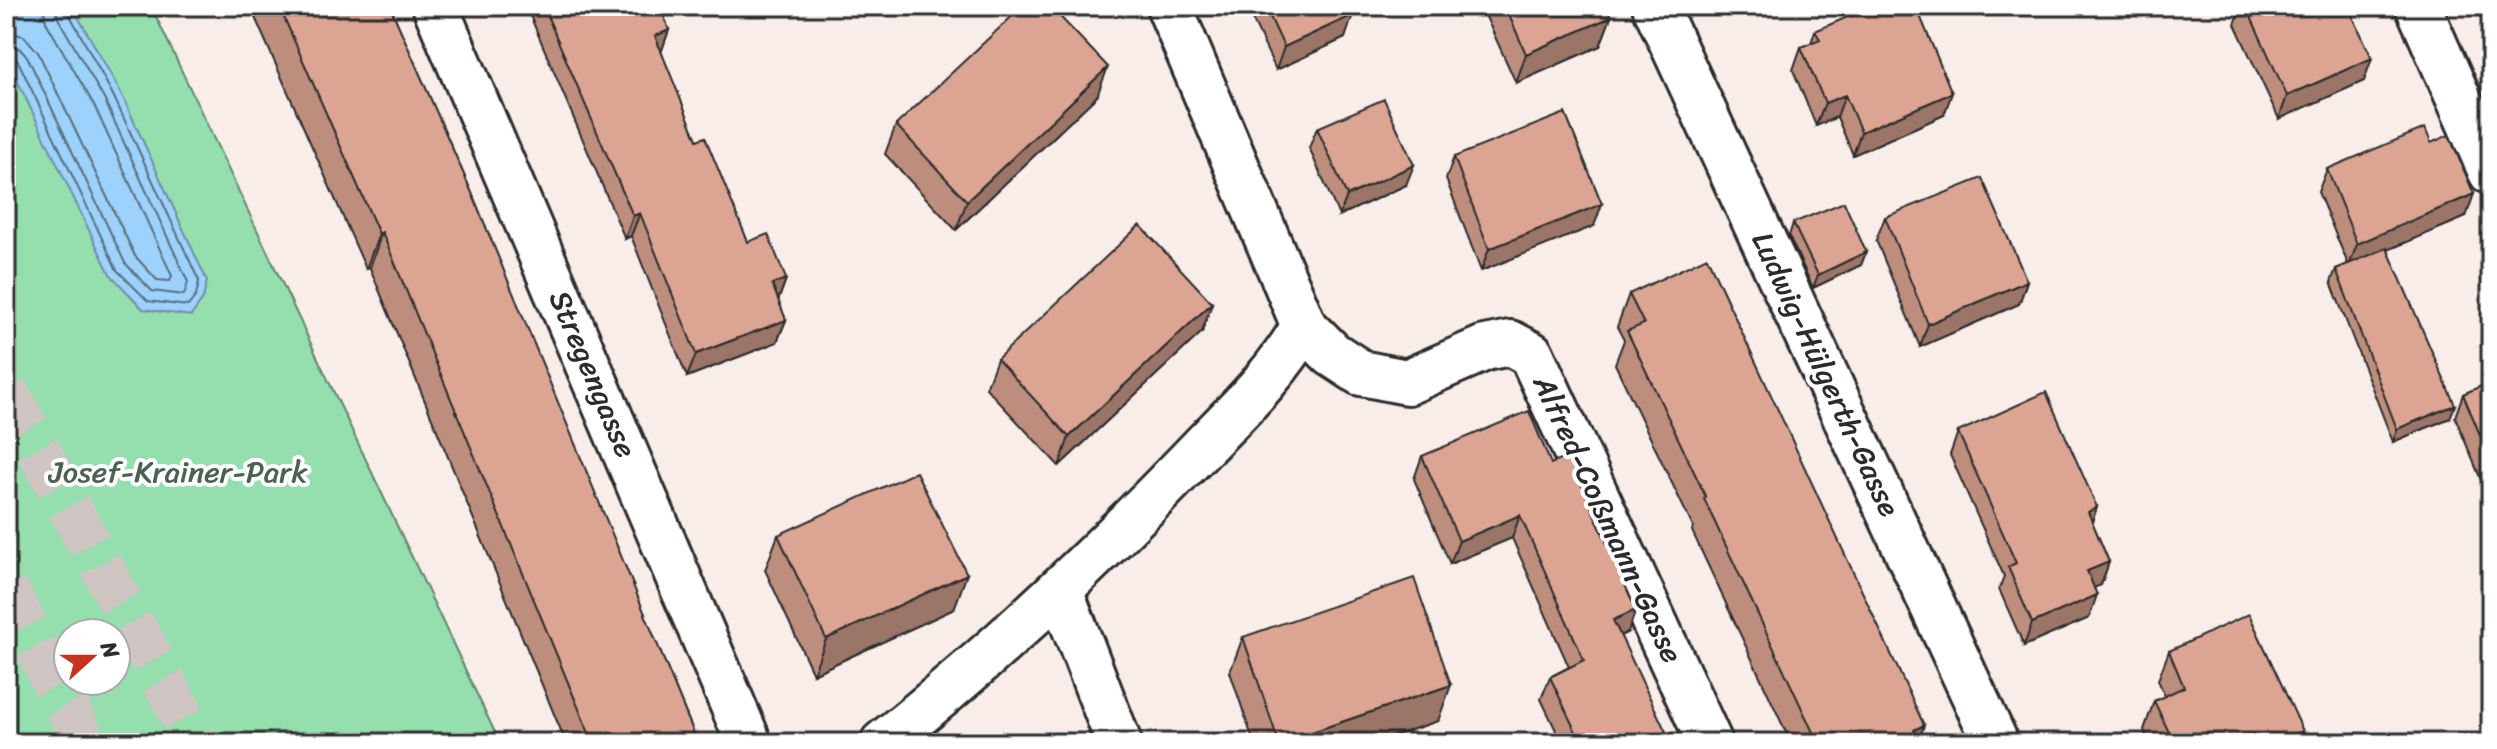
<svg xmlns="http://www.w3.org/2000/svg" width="2497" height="749" viewBox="0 0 2497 749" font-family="Sriracha,sans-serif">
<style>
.green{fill:#95dead;stroke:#60846c;stroke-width:2;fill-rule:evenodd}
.water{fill:#9cd2fb;stroke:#6f8fa8;stroke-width:2}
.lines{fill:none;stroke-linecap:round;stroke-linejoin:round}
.shore{stroke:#586e7e;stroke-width:2}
.motorway-tunnel{stroke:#cfc6c3;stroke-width:44;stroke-dasharray:44 22;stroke-linecap:butt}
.minor-casing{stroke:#2b2b2b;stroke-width:50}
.minor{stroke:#fff;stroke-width:44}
.wall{fill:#bd8e7e;stroke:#2b2b2b;stroke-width:2}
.shaded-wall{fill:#9a7467;stroke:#2b2b2b;stroke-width:2}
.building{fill:#dca593;stroke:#2b2b2b;stroke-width:2}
.labels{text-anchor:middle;stroke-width:8;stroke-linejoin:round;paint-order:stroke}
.street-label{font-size:30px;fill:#2b2b2b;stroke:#fff}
.park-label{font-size:30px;fill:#4b6152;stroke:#fff}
</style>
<rect width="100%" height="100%" fill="#f8ede9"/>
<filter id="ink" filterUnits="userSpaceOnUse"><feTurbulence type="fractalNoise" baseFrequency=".0125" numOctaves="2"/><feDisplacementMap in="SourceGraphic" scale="16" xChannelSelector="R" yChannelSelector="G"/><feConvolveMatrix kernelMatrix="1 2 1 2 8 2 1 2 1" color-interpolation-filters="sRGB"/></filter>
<g filter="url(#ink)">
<path class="green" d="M6 6H151L500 743H6ZM68 633H116V681H68Z"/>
<path class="water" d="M6 6H72L120 91 207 281 203 299 191 316 143 309 110 274 6 57Z"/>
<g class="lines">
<g class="shore">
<path d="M6 32 24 36 38 52 135 256 157 280 170 281 172 276 94 105 46 22 43 6"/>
<path d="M6 44 19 48 28 58 125 263 152 291 184 295 188 282 104 99 58 18 55 6"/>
<path d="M6 54 14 56 19 63 117 270 148 301 188 306 196 296 199 281 113 95 65 6"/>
</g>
<g class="motorway-tunnel">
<path d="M6 390 197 743"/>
<path d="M6 588 85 743"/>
</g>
<defs>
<g id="minor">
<path d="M435 6 749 743"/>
<path d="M1169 6 1304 326 1332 354 1361 373 1407 382 1485 348 1510 343 1531 354 1710 743"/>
<path d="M1655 6 1996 743"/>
<path d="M2418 6 2491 172"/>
<path d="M1060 590 1119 743"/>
<path d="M883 743C994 655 1097 557 1195 455 1234 414 1276 376 1304 326"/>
</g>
</defs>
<use href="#minor" class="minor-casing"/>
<use href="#minor" class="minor"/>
</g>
<g class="wall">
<path d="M250 6H390L698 743H566L370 268 366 269Z"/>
<path d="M526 6H660L669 30 661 52 697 140 748 242 786 279 778 301 786 320 777 342 687 377 631 236 625 239Z"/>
<path d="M1246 6H1349L1345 38 1276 70Z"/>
<path d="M1481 6H1606L1611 17 1600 46 1516 83Z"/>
<path d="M2242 6H2348L2364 81 2279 119 2235 24Z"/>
<path d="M1815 31 1944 115 1853 155 1837 117 1816 126 1793 70 1801 47 1811 43Z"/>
<path d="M1097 96 956 230 885 154 896 125Z"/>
<path d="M1317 128 1406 185 1339 216 1309 148Z"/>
<path d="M2431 143 2466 217 2388 250 2450 418 2393 442 2331 282 2336 269 2348 264 2318 192 2327 169Z"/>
<path d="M1454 157 1594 226 1481 271 1446 179Z"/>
<path d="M1885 217 2027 281 2019 304 1920 347 1876 240Z"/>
<path d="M1793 223 1866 252 1861 265 1813 288 1789 236Z"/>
<path d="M1629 294 1919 740 1921 743H1791L1692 531 1693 527 1615 364 1624 340 1617 327Z"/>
<path d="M1212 303 1202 332 1059 466 986 388 997 359Z"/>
<path d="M2491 382V504L2455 417 2463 394Z"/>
<path d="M1958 432 2097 507 2092 522 2109 562 2101 585 2094 587 2089 618 2024 646 1999 589 2004 576 1950 455Z"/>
<path d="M1422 456 1551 464 1628 632 1620 636 1662 743H1562L1541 699 1550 677 1569 667 1512 538 1450 564 1414 479Z"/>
<path d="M778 535 954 609 813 674 765 570Z"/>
<path d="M1243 637 1438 721 1372 743H1254L1230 672Z"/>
<path d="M2169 651 2299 743H2149L2144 730 2154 701 2165 696 2158 680Z"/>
</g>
<g class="shaded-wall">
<path d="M1353 15 1345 38 1276 70 1284 47Z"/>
<path d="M1611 17 1600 46 1516 83 1526 54Z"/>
<path d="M669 30 661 53 655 36Z"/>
<path d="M2372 58 2364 81 2279 119 2287 96Z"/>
<path d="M1108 67 1097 96 956 230 967 201Z"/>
<path d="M1952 93 1944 115 1853 155 1861 132Z"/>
<path d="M1845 95 1837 117 1816 126 1825 103Z"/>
<path d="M1414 165 1406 185 1339 216 1347 196Z"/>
<path d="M2474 194 2466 217 2349 266 2357 244Z"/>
<path d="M1602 204 1594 226 1481 271 1489 249Z"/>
<path d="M640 213 631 236 625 239 633 216Z"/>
<path d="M382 232 370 268 366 269 379 234Z"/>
<path d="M1866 252 1861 265 1813 288 1818 275Z"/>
<path d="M786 279 778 301 772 284Z"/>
<path d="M2027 281 2019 304 1920 347 1928 324Z"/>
<path d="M1212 303 1202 332 1059 466 1069 437Z"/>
<path d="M786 320 777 342 687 377 696 354Z"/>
<path d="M2455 405 2450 418 2393 442 2397 429Z"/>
<path d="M2097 507 2089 530 2088 512Z"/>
<path d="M1520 515 1512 538 1450 564 1459 541Z"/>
<path d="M2109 562 2101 585 2079 594 2087 571Z"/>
<path d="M967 574 954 609 813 674 826 639Z"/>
<path d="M2097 595 2089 618 2024 646 2032 623Z"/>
<path d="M1636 610 1628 632 1605 643 1613 620Z"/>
<path d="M1451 685 1438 721 1372 743H1279Z"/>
<path d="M1924 725 1918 743 1914 730Z"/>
<path d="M2303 731 2299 743H2277Z"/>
<path d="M1666 732 1662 743H1643Z"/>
</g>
<g class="building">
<path d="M279 6H390L472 193 698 743H593L382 232 379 234Z"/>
<path d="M543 6H660L669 30 655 36 697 140 705 137 748 242 768 234 786 279 772 284 786 320 696 354 640 213 633 216Z"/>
<path d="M1023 6H1050L1108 67 967 201 896 125Z"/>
<path d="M1265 6H1349L1353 15 1284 47Z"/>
<path d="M1505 6H1606L1611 17 1526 54Z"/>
<path d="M1873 6H1916L1952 93 1861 132 1845 95 1825 103 1801 47 1820 39 1815 31Z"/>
<path d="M2246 6H2348L2372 58 2287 96Z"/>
<path d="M1384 99 1414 165 1347 196 1317 128Z"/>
<path d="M1565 113 1602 204 1489 249 1454 157Z"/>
<path d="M2425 128 2431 143 2449 135 2474 194 2357 244 2327 169Z"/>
<path d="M1982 178 2027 281 1928 324 1885 217Z"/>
<path d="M1844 202 1866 252 1818 275 1793 223Z"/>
<path d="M1140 225 1212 303 1069 437 997 359Z"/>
<path d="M2387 248 2455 405 2397 429 2336 269Z"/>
<path d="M1707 257 1924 725 1914 730 1921 743H1818L1704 499 1706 497 1627 331 1644 324 1629 294Z"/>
<path d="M2491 382V461L2463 394Z"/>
<path d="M2046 392 2097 507 2088 512 2109 562 2087 571 2097 595 2032 623 2008 567 2016 563 1958 432Z"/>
<path d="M1529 411 1551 464 1569 456 1636 610 1613 620 1666 732 1643 743H1581L1550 677 1584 660 1520 515 1459 541 1422 456Z"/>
<path d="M916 472 967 574 826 639 778 535Z"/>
<path d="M1414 578 1451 685 1279 743 1243 637Z"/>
<path d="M2249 614 2303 731 2277 743H2174L2154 701 2184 687 2169 651Z"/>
</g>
</g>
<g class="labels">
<g class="street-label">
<text transform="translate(593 374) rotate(67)" y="10">Stregengasse</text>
<text transform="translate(1826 374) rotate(65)" y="10">Ludwig-Hülgerth-Gasse</text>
<text transform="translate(1608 519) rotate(65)" y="10">Alfred-Coßmann-Gasse</text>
</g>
<g class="park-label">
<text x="178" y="482">Josef-Krainer-Park</text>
</g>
</g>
<rect width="2497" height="749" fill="none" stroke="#fff" stroke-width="32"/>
<rect x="16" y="16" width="2465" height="717" fill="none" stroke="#2b2b2b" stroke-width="3" filter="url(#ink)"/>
<g transform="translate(92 657) rotate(69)"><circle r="38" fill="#ffffff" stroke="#aaaaaa" stroke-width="2"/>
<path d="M0-6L14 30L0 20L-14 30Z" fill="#c8321e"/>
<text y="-12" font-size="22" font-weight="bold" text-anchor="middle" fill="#2b2b2b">N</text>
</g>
</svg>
